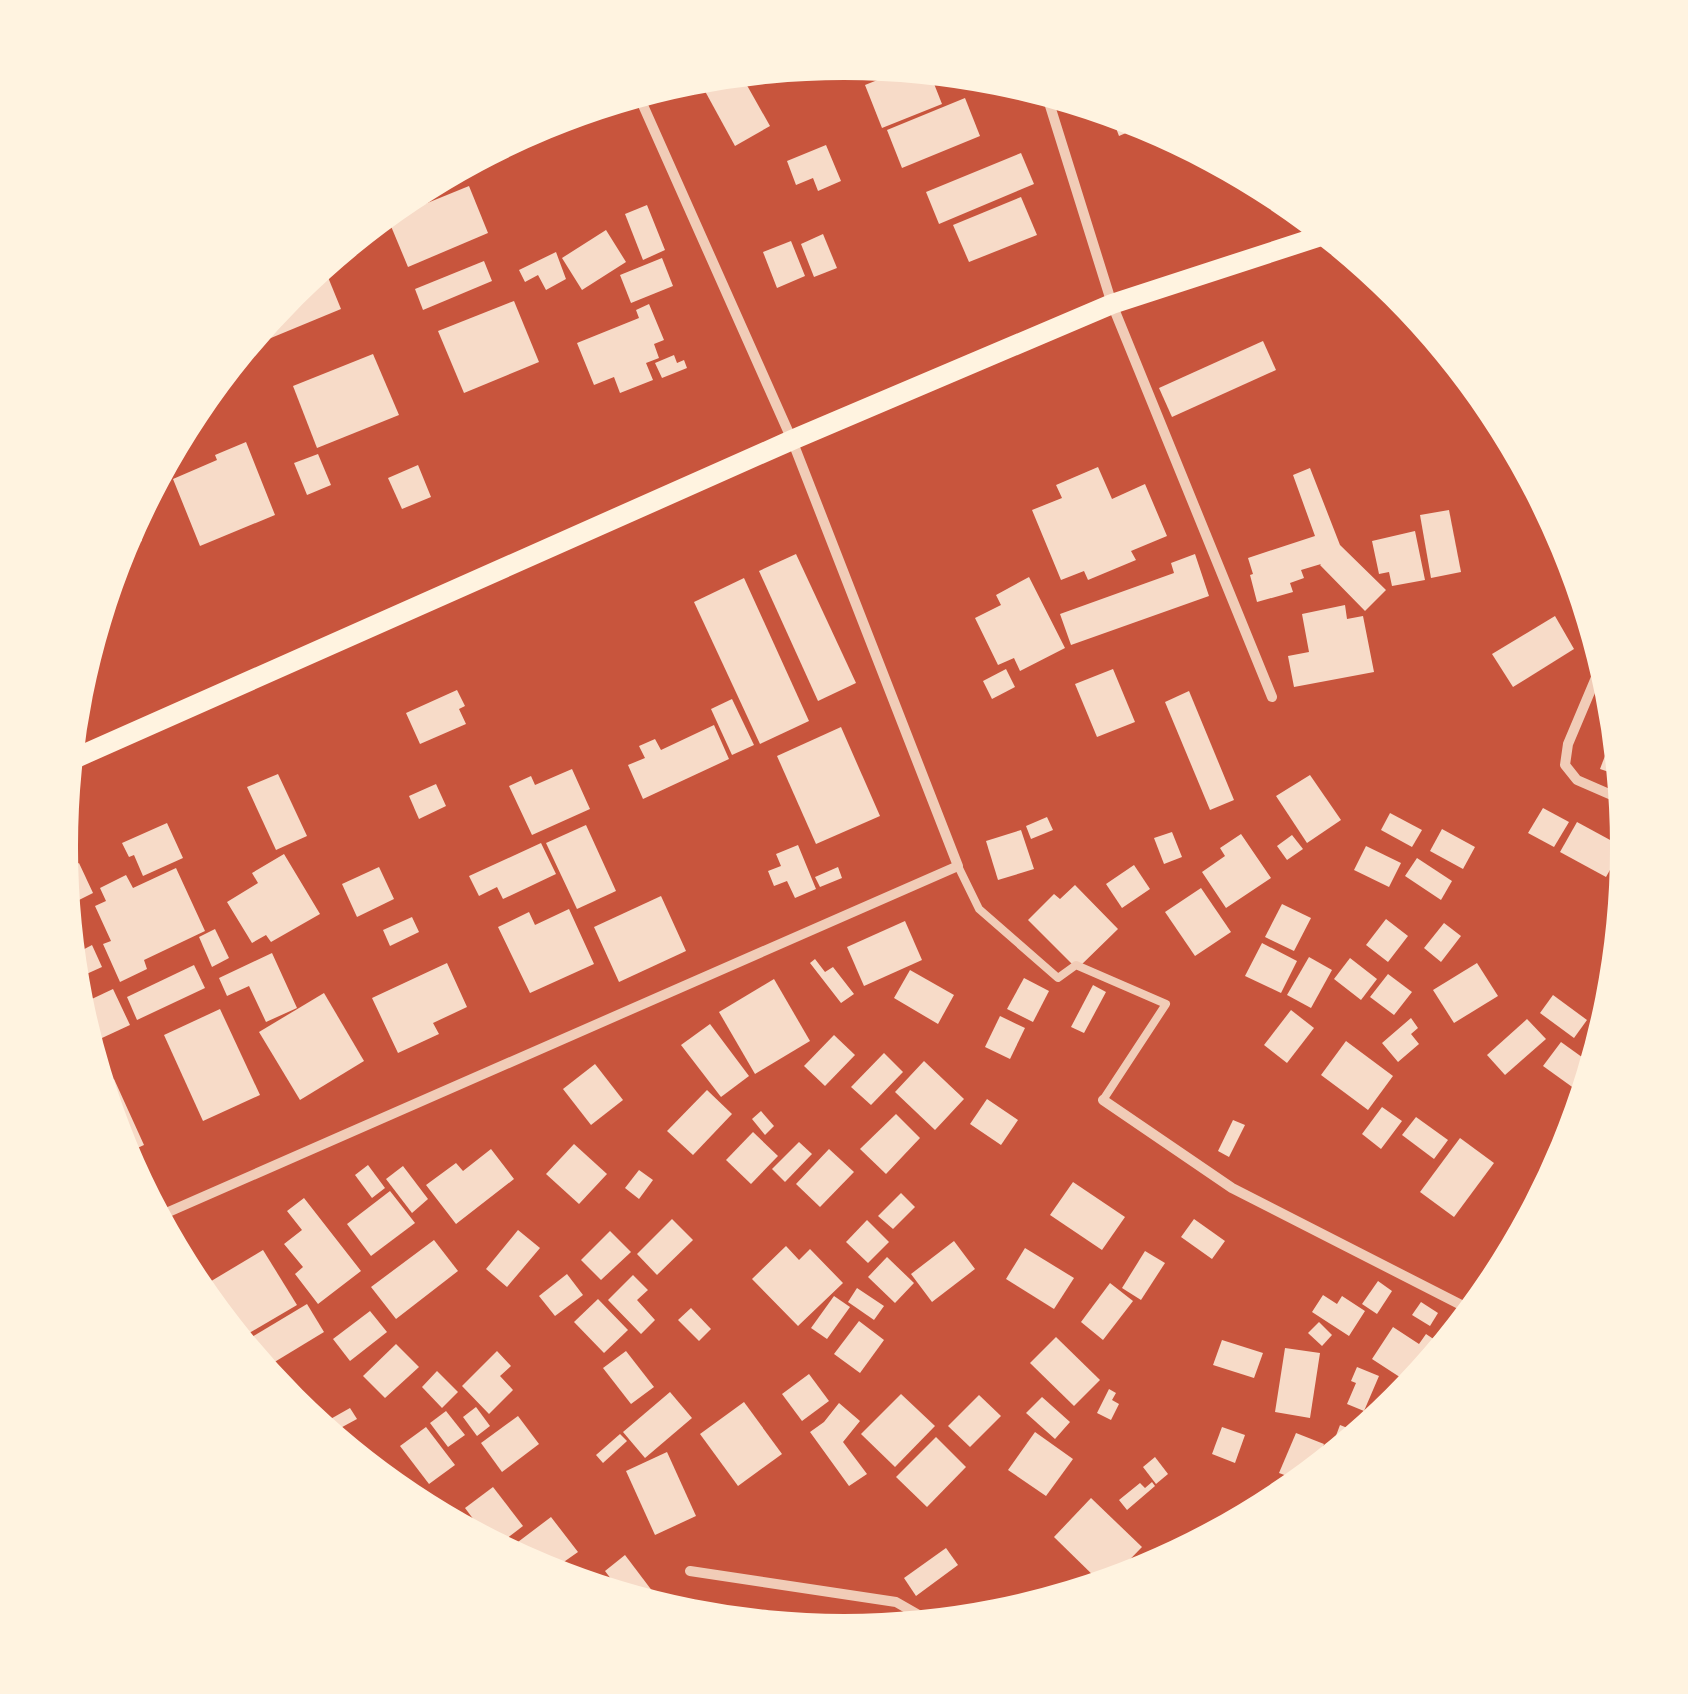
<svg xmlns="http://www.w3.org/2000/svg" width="1688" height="1694" viewBox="0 0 1688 1694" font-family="'PT Sans Narrow',sans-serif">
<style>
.building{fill:#f7dbc8}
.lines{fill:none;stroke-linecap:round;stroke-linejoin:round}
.service{stroke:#f1ccb7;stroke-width:8}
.minor{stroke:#f1ccb7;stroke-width:10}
.secondary{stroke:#fff3e0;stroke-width:20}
</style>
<rect width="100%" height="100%" fill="#c8553d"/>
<g class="building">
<path d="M905 69 929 71 942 104 882 128 865 85Z"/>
<path d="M740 73 770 126 735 146 700 82 710 76Z"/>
<path d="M965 98 980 136 902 168 887 130Z"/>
<path d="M1110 112 1145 123 1147 124 1119 136Z"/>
<path d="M826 145 841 181 818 191 813 178 796 185 787 161Z"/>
<path d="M1021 153 1034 184 939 224 926 192Z"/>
<path d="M469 186 488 233 408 267 388 219Z"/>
<path d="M1021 197 1037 235 969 262 953 225Z"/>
<path d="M647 205 665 250 643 260 625 214Z"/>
<path d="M606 230 626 262 582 290 562 258Z"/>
<path d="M823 234 837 268 814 277 801 244Z"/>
<path d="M791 241 805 276 777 288 763 252Z"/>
<path d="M556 252 566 279 546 290 538 275 525 282 519 270Z"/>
<path d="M662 258 673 286 631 303 620 275Z"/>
<path d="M484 261 492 281 423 310 415 289Z"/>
<path d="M323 265 341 309 254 345 252 339 290 292Z"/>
<path d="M514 301 539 362 464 393 438 331Z"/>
<path d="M649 304 664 340 654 344 659 358 646 363 653 380 620 393 614 377 594 385 577 343 639 318 636 310Z"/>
<path d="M1263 341 1276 370 1172 417 1159 388Z"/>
<path d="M373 354 399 415 317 448 293 386Z"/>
<path d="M674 355 677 363 684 360 687 368 662 378 655 363Z"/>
<path d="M246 442 275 515 200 546 173 479 217 460 215 455Z"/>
<path d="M318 454 331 485 307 495 294 463Z"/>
<path d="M418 465 431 497 402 509 388 478Z"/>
<path d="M1098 467 1112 499 1145 484 1167 536 1131 551 1136 560 1088 580 1084 571 1061 580 1032 510 1062 498 1056 485Z"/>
<path d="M1310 468 1340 545 1386 590 1365 611 1320 565 1321 564 1301 570 1304 578 1290 583 1293 592 1257 602 1250 575 1253 574 1248 558 1315 536 1293 475Z"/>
<path d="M1449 510 1461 572 1431 578 1420 515Z"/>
<path d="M133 521 142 541 119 551 120 546Z"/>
<path d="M1415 531 1425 580 1392 586 1389 572 1379 574 1372 541Z"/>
<path d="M796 554 856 683 818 701 759 571Z"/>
<path d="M1195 554 1209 596 1071 645 1060 614 1174 573 1171 563Z"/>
<path d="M1029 577 1065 648 1020 671 1014 658 998 665 975 618 1001 605 996 595Z"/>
<path d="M744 578 809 721 760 744 694 602Z"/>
<path d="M1345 605 1347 619 1363 616 1374 672 1294 687 1288 656 1309 652 1302 614Z"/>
<path d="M1555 616 1574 649 1513 687 1492 654Z"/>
<path d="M1006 669 1015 687 992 699 983 681Z"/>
<path d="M1113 669 1135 722 1097 737 1075 684Z"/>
<path d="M457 690 465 706 459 709 466 724 420 744 406 713Z"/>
<path d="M1189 691 1234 800 1210 810 1165 702Z"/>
<path d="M732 699 754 745 732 755 711 709Z"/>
<path d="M714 725 729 759 643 799 628 765 645 758 639 746 655 739 661 750Z"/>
<path d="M841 727 880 816 816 844 777 756Z"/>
<path d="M1616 727 1620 762 1621 776 1600 769Z"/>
<path d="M572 769 590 809 532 835 509 786 531 776 535 785Z"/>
<path d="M278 774 307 836 276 850 247 787Z"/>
<path d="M1310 775 1341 820 1307 843 1276 796Z"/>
<path d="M436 784 446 806 419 819 409 796Z"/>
<path d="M1543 808 1569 822 1554 847 1528 833Z"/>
<path d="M1390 813 1422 830 1412 847 1381 830Z"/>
<path d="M1047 817 1053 830 1031 839 1026 826Z"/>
<path d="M1577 822 1623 847 1606 877 1560 852Z"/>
<path d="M167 823 183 858 143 876 134 855 129 857 122 843Z"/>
<path d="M586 825 616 891 577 909 546 843Z"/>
<path d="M1442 829 1475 847 1463 869 1430 851Z"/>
<path d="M1021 830 1034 869 998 880 986 841Z"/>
<path d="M1172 832 1182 857 1164 864 1154 838Z"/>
<path d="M1241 834 1271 878 1226 908 1202 872 1225 856 1220 848Z"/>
<path d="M1292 835 1303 849 1287 860 1277 846Z"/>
<path d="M541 843 556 874 503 899 497 887 479 896 469 876Z"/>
<path d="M798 845 816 889 795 898 787 881 774 886 768 871 781 866 776 854Z"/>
<path d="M1366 846 1401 863 1389 887 1354 870Z"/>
<path d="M284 854 320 914 271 942 266 935 252 943 227 902 258 883 252 873Z"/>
<path d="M1417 858 1452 881 1441 900 1405 876Z"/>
<path d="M79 863 93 893 75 902 62 871Z"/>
<path d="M1134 865 1150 889 1122 908 1106 884Z"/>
<path d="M379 867 394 899 357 917 342 884Z"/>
<path d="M838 867 842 878 820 887 815 877Z"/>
<path d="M176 868 205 931 144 960 147 969 120 982 103 944 111 941 95 906 106 901 100 888 126 875 133 888Z"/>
<path d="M1075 885 1118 929 1077 969 1028 920 1054 894 1060 899Z"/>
<path d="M1201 888 1231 932 1195 956 1165 912Z"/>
<path d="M661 896 686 951 619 982 594 927Z"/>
<path d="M1282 904 1311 918 1294 951 1265 937Z"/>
<path d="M569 909 594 964 530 993 498 927 529 912 535 925Z"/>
<path d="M412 917 419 932 390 946 383 930Z"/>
<path d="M1386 919 1408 936 1388 962 1366 945Z"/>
<path d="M905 921 922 960 864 986 847 947Z"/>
<path d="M1444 923 1461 936 1441 962 1424 948Z"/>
<path d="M215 929 229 958 212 967 199 937Z"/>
<path d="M1262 943 1297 961 1281 993 1245 976Z"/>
<path d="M92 945 102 967 82 976 73 955Z"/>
<path d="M272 953 297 1008 266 1022 249 986 227 996 219 978Z"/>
<path d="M1309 957 1332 970 1311 1008 1287 995Z"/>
<path d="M1350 958 1377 979 1361 1000 1334 979Z"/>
<path d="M815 959 825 972 833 967 854 994 841 1003 810 963Z"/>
<path d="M447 963 467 1007 433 1023 439 1034 398 1053 372 998Z"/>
<path d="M1477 963 1498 996 1454 1023 1433 990Z"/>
<path d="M194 965 205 988 137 1020 127 997Z"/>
<path d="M910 970 954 995 938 1024 894 998Z"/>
<path d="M1388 974 1412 992 1394 1015 1370 997Z"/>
<path d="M1024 978 1049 991 1033 1022 1007 1009Z"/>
<path d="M774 979 810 1041 755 1074 719 1012Z"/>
<path d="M1093 985 1106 992 1084 1033 1071 1027Z"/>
<path d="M113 989 130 1025 89 1044 77 1006Z"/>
<path d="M324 993 364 1061 300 1100 259 1032Z"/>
<path d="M1553 995 1587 1020 1574 1038 1540 1013Z"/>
<path d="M220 1009 260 1095 203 1121 164 1035Z"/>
<path d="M1291 1010 1314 1028 1287 1063 1264 1045Z"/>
<path d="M1000 1016 1025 1028 1010 1059 985 1047Z"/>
<path d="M1411 1018 1418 1028 1411 1034 1419 1044 1398 1062 1382 1043Z"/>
<path d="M1527 1019 1546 1039 1505 1075 1487 1055Z"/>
<path d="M710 1024 749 1076 721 1097 681 1045Z"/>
<path d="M834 1035 855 1055 825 1086 804 1066Z"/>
<path d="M1346 1041 1393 1076 1368 1110 1321 1075Z"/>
<path d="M1561 1042 1593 1065 1575 1089 1543 1066Z"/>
<path d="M884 1053 903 1072 871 1105 851 1087Z"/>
<path d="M924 1061 964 1099 935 1130 895 1092Z"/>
<path d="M595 1064 623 1100 591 1125 563 1089Z"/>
<path d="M114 1079 144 1145 124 1154 101 1085Z"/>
<path d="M707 1090 732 1114 693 1155 667 1131Z"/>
<path d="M987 1099 1018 1120 1001 1145 970 1124Z"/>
<path d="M1382 1107 1402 1121 1381 1149 1362 1134Z"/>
<path d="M761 1111 774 1126 765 1135 752 1119Z"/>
<path d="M896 1114 920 1138 886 1174 860 1149Z"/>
<path d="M1416 1117 1448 1140 1434 1159 1402 1135Z"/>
<path d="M1233 1120 1245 1125 1229 1157 1218 1151Z"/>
<path d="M753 1132 778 1156 751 1184 726 1160Z"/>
<path d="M1460 1138 1494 1163 1454 1217 1420 1192Z"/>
<path d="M799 1142 812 1154 785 1182 772 1169Z"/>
<path d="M574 1144 607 1174 579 1204 546 1174Z"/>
<path d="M491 1149 514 1179 456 1224 426 1185 456 1163 463 1171Z"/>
<path d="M829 1149 854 1172 820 1207 796 1184Z"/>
<path d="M368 1165 385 1188 372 1198 355 1175Z"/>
<path d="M403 1166 428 1199 412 1213 386 1179Z"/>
<path d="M639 1170 653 1180 639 1199 625 1188Z"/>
<path d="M1073 1182 1125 1217 1102 1250 1050 1215Z"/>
<path d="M390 1191 415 1223 371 1256 347 1224Z"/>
<path d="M901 1193 915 1207 893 1229 878 1216Z"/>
<path d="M304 1198 361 1271 318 1304 295 1274 303 1267 284 1244 302 1230 287 1211Z"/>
<path d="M1527 1210 1533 1214 1515 1246 1506 1239Z"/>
<path d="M672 1219 693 1240 657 1275 637 1254Z"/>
<path d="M1194 1219 1225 1241 1212 1259 1181 1237Z"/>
<path d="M867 1220 889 1242 868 1263 846 1242Z"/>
<path d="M518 1230 540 1248 507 1287 486 1269Z"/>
<path d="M610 1231 631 1252 601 1280 581 1260Z"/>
<path d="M434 1240 458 1271 396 1319 371 1287Z"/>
<path d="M954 1241 975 1269 932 1302 911 1274Z"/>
<path d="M786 1246 799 1260 810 1249 843 1283 798 1326 752 1279Z"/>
<path d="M1025 1248 1074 1278 1054 1309 1006 1279Z"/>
<path d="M263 1250 297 1305 239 1339 198 1289Z"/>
<path d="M1145 1251 1165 1263 1141 1300 1122 1288Z"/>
<path d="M887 1257 914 1283 895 1303 868 1277Z"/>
<path d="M567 1274 583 1295 555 1316 539 1296Z"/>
<path d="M633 1275 648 1290 637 1300 655 1320 641 1334 608 1300Z"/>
<path d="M1378 1281 1392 1291 1377 1314 1362 1304Z"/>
<path d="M1110 1283 1133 1301 1103 1340 1081 1322Z"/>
<path d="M857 1288 884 1306 874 1320 848 1302Z"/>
<path d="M1323 1295 1337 1304 1342 1296 1365 1311 1349 1336 1312 1312Z"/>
<path d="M834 1296 850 1307 827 1339 811 1328Z"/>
<path d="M598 1299 628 1330 604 1353 574 1322Z"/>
<path d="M1421 1302 1438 1313 1430 1326 1412 1315Z"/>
<path d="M307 1304 324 1332 263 1369 242 1343Z"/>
<path d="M691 1308 711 1329 699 1341 678 1320Z"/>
<path d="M370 1311 387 1332 350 1361 333 1339Z"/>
<path d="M859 1321 884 1340 860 1373 834 1354Z"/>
<path d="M1319 1322 1332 1335 1322 1346 1308 1333Z"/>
<path d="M1393 1327 1419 1344 1426 1334 1444 1346 1412 1385 1372 1359Z"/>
<path d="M1056 1337 1100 1380 1074 1406 1030 1363Z"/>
<path d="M1222 1340 1263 1353 1254 1378 1213 1365Z"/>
<path d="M396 1344 419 1367 385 1398 363 1376Z"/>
<path d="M1285 1348 1320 1353 1310 1418 1275 1412Z"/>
<path d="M497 1351 511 1366 500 1376 513 1390 489 1414 462 1386Z"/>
<path d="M626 1351 654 1387 631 1404 603 1368Z"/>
<path d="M1357 1367 1379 1376 1364 1411 1347 1404 1356 1383 1351 1381Z"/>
<path d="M437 1371 458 1392 442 1408 422 1387Z"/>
<path d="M809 1374 829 1401 802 1421 782 1394Z"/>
<path d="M1109 1389 1116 1393 1112 1400 1119 1404 1111 1420 1097 1413Z"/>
<path d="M670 1392 692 1418 645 1458 623 1432Z"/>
<path d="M901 1394 935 1426 895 1467 861 1434Z"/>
<path d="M979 1395 1001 1416 970 1447 948 1426Z"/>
<path d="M1042 1397 1070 1422 1055 1439 1026 1413Z"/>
<path d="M744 1402 782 1454 738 1486 700 1434Z"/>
<path d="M839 1403 860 1421 843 1442 867 1474 849 1486 810 1432 824 1422Z"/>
<path d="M476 1407 490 1426 477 1436 463 1417Z"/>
<path d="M350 1408 357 1419 333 1432 327 1421Z"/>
<path d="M446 1411 465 1435 448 1447 430 1423Z"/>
<path d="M518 1416 539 1444 502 1472 481 1443Z"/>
<path d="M1340 1425 1360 1433 1337 1451 1331 1449Z"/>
<path d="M426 1427 455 1465 429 1484 400 1446Z"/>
<path d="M1222 1427 1245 1435 1235 1463 1212 1454Z"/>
<path d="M1035 1432 1073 1459 1046 1496 1008 1470Z"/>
<path d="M1296 1433 1324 1444 1313 1471 1301 1481 1279 1473Z"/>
<path d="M620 1434 627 1441 603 1463 596 1455Z"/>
<path d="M936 1437 966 1467 927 1507 896 1477Z"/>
<path d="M667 1452 696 1516 655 1535 626 1471Z"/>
<path d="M1155 1457 1168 1474 1156 1484 1143 1467Z"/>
<path d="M1152 1482 1155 1486 1127 1510 1119 1500 1140 1483 1145 1488Z"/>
<path d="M493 1487 523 1526 497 1546 492 1544 465 1508Z"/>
<path d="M1091 1498 1142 1547 1108 1582 1102 1584 1054 1537Z"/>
<path d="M551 1517 578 1552 558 1566 568 1578 543 1571 506 1551Z"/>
<path d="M946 1548 958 1565 916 1596 904 1578Z"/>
<path d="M625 1555 653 1592 641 1601 624 1596 605 1571Z"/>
</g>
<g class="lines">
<path class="service" d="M958 866 979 909 1058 978 1076 965 1166 1004 1103 1100"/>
<g class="minor">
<path d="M1046 93 1112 304 1272 697"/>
<path d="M1603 661 1568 744 1565 765 1577 780 1623 800"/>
<path d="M1103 1100 1232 1188 1473 1311"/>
<path d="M157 1217 958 866 792 440 638 94"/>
<path d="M690 1571 896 1602 931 1622"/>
</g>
<path class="secondary" d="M69 761 792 440 1112 304 1327 234"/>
</g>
<path d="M0 0H1688V1694H0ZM844 80H844A766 766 0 0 1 1610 846V848A766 766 0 0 1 844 1614H844A766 766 0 0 1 78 848V846A766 766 0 0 1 844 80Z" fill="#fff3e0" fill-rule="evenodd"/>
</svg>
